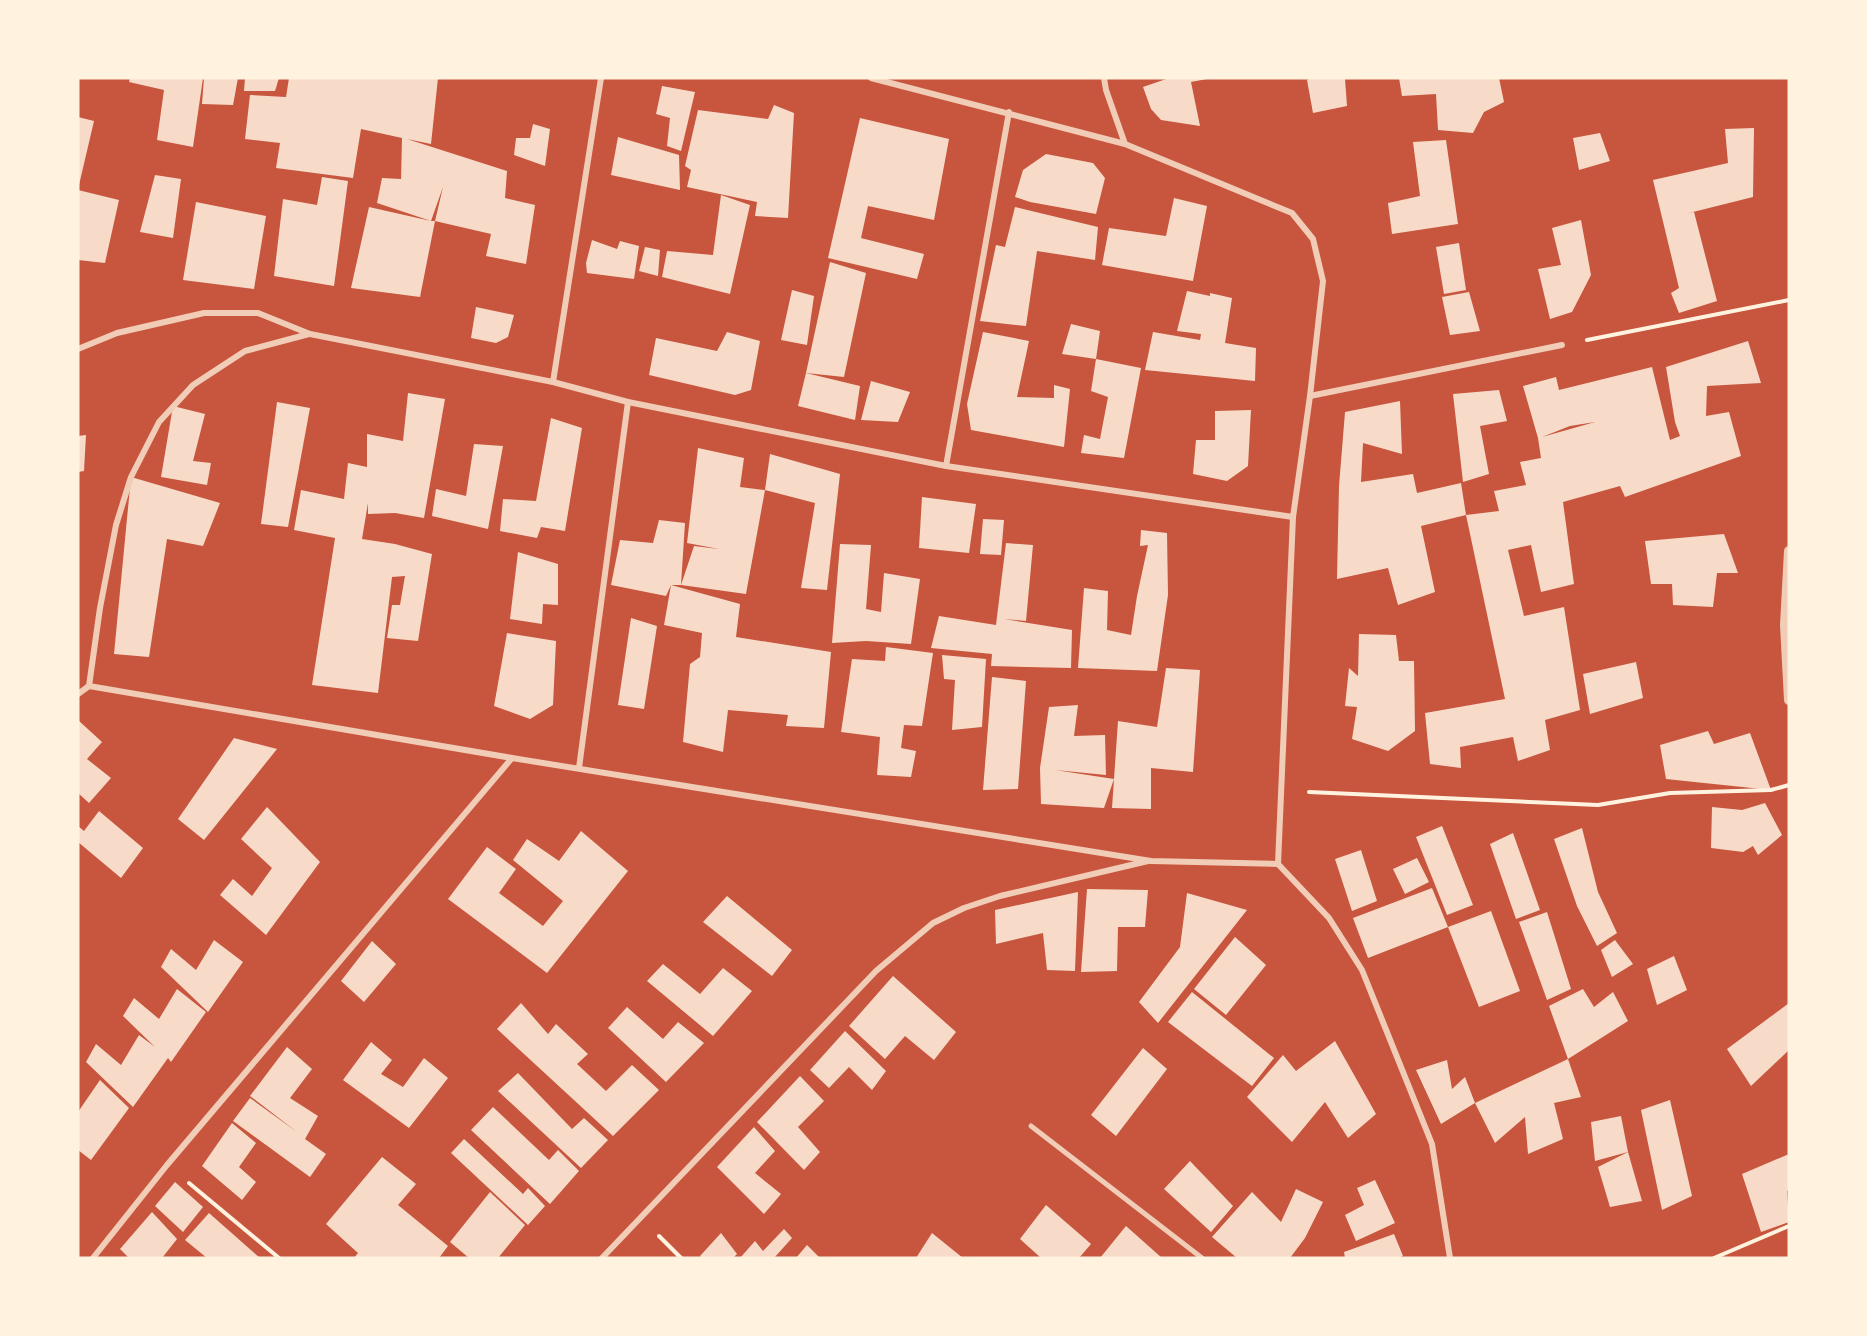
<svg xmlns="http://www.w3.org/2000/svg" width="1867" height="1336" viewBox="0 0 1867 1336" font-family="Arial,sans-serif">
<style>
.building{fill:#f7dbc8;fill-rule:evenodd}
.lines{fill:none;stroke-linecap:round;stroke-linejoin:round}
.path{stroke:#fff3e0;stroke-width:4}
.pedestrian{stroke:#f1ccb7;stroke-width:5}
.minor{stroke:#f1ccb7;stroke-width:6}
.tertiary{stroke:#f1ccb7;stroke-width:10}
</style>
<rect width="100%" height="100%" fill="#c8553d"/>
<g class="building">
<path d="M130 78H203L193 147 157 140 164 90 129 82Z"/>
<path d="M204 78H238L233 105 202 104Z"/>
<path d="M245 78H279L275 91H244Z"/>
<path d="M289 78H438L431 144 407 139 507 171 505 198 535 205 526 264 486 256 491 234 435 221 443 187 431 221H435L420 297 351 288 369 207 431 221 377 203 382 178 401 179 402 138 361 129 353 178 276 168 280 143 245 139 250 95 286 97Z"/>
<path d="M1169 78H1212L1191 82 1200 126 1161 120 1151 109 1143 87Z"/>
<path d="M1311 78 1345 79 1347 106 1313 113 1307 80Z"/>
<path d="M1399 78H1499L1504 102 1484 112 1473 133 1438 130 1436 94 1402 96Z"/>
<path d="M662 86 695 92 681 151 667 146 670 118 656 114Z"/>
<path d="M774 105 794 113 788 218 755 216 757 202 687 187 691 170 685 166 698 110 768 119Z"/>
<path d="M78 117 94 121 79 185H78Z"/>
<path d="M860 118 949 139 934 220 868 206 861 238 924 254 917 279 828 258Z"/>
<path d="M533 124 550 129 545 166 514 155 516 138H530Z"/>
<path d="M1754 128 1753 197 1685 214 1694 212 1717 301 1679 313 1671 293 1679 288 1653 180 1728 163 1725 129Z"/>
<path d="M1600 133 1610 161 1579 170 1573 138Z"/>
<path d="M618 137 679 155 680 190 611 175Z"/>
<path d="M1446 140 1458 224 1392 234 1388 203 1420 196 1413 142Z"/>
<path d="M1046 154 1093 163 1105 178 1096 214 1030 202 1015 197 1023 170Z"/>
<path d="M155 175 181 179 173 238 140 232Z"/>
<path d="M322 177 348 181 334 286 274 276 283 199 317 205Z"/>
<path d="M78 190 119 200 105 263 78 260Z"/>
<path d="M721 195 750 205 730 294 662 277 667 251 713 255Z"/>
<path d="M1174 198 1207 206 1193 281 1102 265 1109 228 1166 236Z"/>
<path d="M196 202 266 216 254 289 183 280Z"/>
<path d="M1015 207 1098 227 1095 260 1037 251 1026 326 980 321 996 245 1005 247Z"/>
<path d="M1581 220 1591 275 1572 312 1550 319 1538 269 1561 265 1552 228Z"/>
<path d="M592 240 617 249 620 241 639 246 634 279 587 273 586 263Z"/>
<path d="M1459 243 1466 290 1444 294 1436 247Z"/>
<path d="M645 247 660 250 658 276 639 271Z"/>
<path d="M830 262 866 273 844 377 806 373Z"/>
<path d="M792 290 814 296 807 345 781 340Z"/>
<path d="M1187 291 1210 296V293L1232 298 1225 343 1256 348 1255 381 1145 370 1153 332 1200 340 1201 334 1177 331Z"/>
<path d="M1469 292 1480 331 1450 335 1442 297Z"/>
<path d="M476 307 514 315 508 337 496 343 471 338Z"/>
<path d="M1071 324 1100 331 1096 359 1062 354Z"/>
<path d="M727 332 760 341 751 390 735 395 649 375 656 338 717 351Z"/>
<path d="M983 332 1029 341 1017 397 1054 398V385L1070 389 1064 447 971 430 967 404Z"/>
<path d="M1748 341 1761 383 1707 386 1706 416 1729 412 1741 456 1625 497 1620 486 1563 502 1574 584 1541 592 1531 545 1508 550 1524 616 1564 607 1580 710 1545 720 1550 750 1518 761 1513 737 1460 747 1461 768 1430 764 1425 713 1505 699 1466 515 1499 511 1494 491 1526 485 1520 462 1541 458 1538 438 1523 386 1556 377 1559 390 1652 367 1670 440 1680 436 1675 422 1666 367ZM1595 422 1542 437 1570 426Z"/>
<path d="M1096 359 1141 368 1124 458 1081 453 1084 435 1100 439 1108 397 1091 391Z"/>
<path d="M806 373 860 386 855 420 798 406Z"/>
<path d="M871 381 910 392 898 422 861 420Z"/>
<path d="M1499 390 1507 421 1480 426 1489 474 1463 482 1453 394Z"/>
<path d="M408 393 445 399 424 518 395 513 368 514V503L362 539 395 544 432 554 418 641 387 638 392 605H400L405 576 392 577 378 693 312 685 335 538 294 530 301 490 344 499 348 463 367 467V434L403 441Z"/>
<path d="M1400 401 1402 454 1363 443 1361 482 1413 474 1417 493 1461 483 1466 515 1421 526 1435 592 1398 605 1388 568 1337 579 1339 486 1345 412Z"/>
<path d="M277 402 310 408 288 527 261 524Z"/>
<path d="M173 406 205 414 193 461 211 463 207 485 161 477Z"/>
<path d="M1251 410 1248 466 1227 481 1193 474 1196 440H1215V411Z"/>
<path d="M551 418 582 428 565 531 541 527 537 538 500 531 503 499 536 501Z"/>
<path d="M86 435 84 471 78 472V436Z"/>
<path d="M474 444 503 446 488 529 432 516 436 489 466 496Z"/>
<path d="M698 448 744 458 740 487 765 490 746 594 681 585 694 546 719 549 687 543Z"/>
<path d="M770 454 840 474 827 590 801 588 815 503 765 490Z"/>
<path d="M131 477 220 503 203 546 167 539 149 657 114 654Z"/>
<path d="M922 497 976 504 969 553 919 548Z"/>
<path d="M983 519 1004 520 1001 555 980 554Z"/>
<path d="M659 520 685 523 681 585H671L740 604 736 637 831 652 824 728 786 726 788 715 728 710 723 752 683 742 690 664 700 657 702 633 664 625 671 585 666 596 611 585 620 540 653 543Z"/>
<path d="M1141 530 1167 533 1168 595 1157 671 1078 668 1084 588 1108 591 1107 630 1131 635 1137 596 1148 545 1140 546Z"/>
<path d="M1724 534 1738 573H1717L1713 607 1673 605 1672 584H1651L1645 541Z"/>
<path d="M1006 543 1033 545 1026 621 1004 619 1072 630 1071 668 991 666 992 654 931 648 939 616 996 625Z"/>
<path d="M840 544 871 545 866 609 881 612 884 573 920 579 911 644 866 641 832 643Z"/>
<path d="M518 552 558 564V605L543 604 542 624 510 619Z"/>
<path d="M631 618 657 626 644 709 618 705Z"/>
<path d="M507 633 556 641 553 705 530 719 494 706Z"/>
<path d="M1359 634 1396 635 1399 661H1414L1415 731 1388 751 1352 739 1357 707 1345 706 1349 668 1358 676Z"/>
<path d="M886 647 933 653 922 726 904 725 901 748 916 751 911 777 877 775 880 737 841 732 852 659 885 661Z"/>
<path d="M942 655 986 659 982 727 952 730 955 680 944 679Z"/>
<path d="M1636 662 1643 698 1590 714 1583 674Z"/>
<path d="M1166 668 1200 670 1193 772 1151 768V809L1112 808 1118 721 1157 727Z"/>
<path d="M992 677 1026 681 1018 789 983 790Z"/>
<path d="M1078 705 1074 736 1105 735 1106 775 1055 770 1114 779 1104 808 1041 804 1040 768 1049 707Z"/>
<path d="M78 720 102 742 87 759 111 778 89 803 78 793Z"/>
<path d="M1708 731 1714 744 1750 733 1771 790 1666 779 1660 745Z"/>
<path d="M234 738 277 749 204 840 178 819Z"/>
<path d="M1765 803 1782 835 1758 855 1753 846 1743 852 1711 848 1712 807 1742 810Z"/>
<path d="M267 807 320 862 266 935 220 895 233 879 252 896 272 868 241 839Z"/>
<path d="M99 811 143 848 121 878 78 842V826L84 831Z"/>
<path d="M1442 826 1473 905 1447 915 1416 837Z"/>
<path d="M1582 828 1598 892 1617 933 1597 946 1577 906 1554 839Z"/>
<path d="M581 831 628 871 547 973 448 899 487 847 516 869 499 893 543 926 563 901 513 860 527 839 559 861Z"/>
<path d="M1513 833 1540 910 1516 919 1490 844Z"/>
<path d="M1361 850 1377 901 1352 911 1335 859Z"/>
<path d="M1417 858 1429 882 1405 894 1393 869Z"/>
<path d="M1432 888 1448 927 1491 911 1520 991 1479 1007 1448 927 1368 958 1353 918Z"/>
<path d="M1087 889 1148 890 1145 927H1118L1117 971 1081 972Z"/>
<path d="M1078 892 1075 971 1047 970 1043 933 996 944 995 910Z"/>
<path d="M1187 893 1247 910 1158 1023 1139 1002 1180 947Z"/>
<path d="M727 896 792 950 772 976 703 922Z"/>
<path d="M1547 912 1571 989 1547 1000 1519 922Z"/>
<path d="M1235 937 1266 965 1226 1015 1194 989Z"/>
<path d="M214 940 243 962 208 1012 161 967 171 949 196 970Z"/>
<path d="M1615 940 1633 964 1612 977 1601 950Z"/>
<path d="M372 941 396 964 364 1002 341 981Z"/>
<path d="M1674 956 1687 990 1657 1005 1647 969Z"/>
<path d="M663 964 700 994 723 968 752 991 713 1036 647 981Z"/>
<path d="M893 976 956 1032 934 1060 905 1036 885 1059 849 1026Z"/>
<path d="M177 989 206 1012 171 1062 168 1058 133 1107 86 1062 96 1044 121 1065 139 1035 155 1047 123 1016 134 998 159 1019Z"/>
<path d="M1583 989 1594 1007 1613 992 1628 1021 1568 1059 1549 1006Z"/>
<path d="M1192 992 1274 1058 1252 1086 1168 1022Z"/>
<path d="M521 1003 548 1034 556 1024 588 1054 577 1064 606 1091 632 1065 659 1090 613 1136 497 1029Z"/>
<path d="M1789 1003V1050L1751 1086 1727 1049Z"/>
<path d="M627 1007 663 1039 678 1022 704 1043 666 1082 608 1028Z"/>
<path d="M845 1031 886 1071 872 1090 849 1067 829 1088 810 1070Z"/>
<path d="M1335 1041 1376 1114 1348 1138 1325 1102 1292 1142 1247 1097 1283 1055 1296 1071Z"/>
<path d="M371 1042 392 1060 381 1074 403 1087 424 1058 448 1078 409 1128 343 1080Z"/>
<path d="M287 1047 312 1069 290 1098 318 1116 305 1139 326 1154 310 1177 233 1121 250 1098 297 1132 250 1096Z"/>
<path d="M1143 1048 1167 1069 1116 1136 1091 1115Z"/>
<path d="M1568 1059 1581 1097 1554 1103 1563 1139 1528 1154 1525 1117 1495 1143 1475 1103Z"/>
<path d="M1447 1060 1452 1089 1465 1077 1475 1103 1441 1124 1416 1070Z"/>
<path d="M518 1073 572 1129 584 1118 608 1140 581 1168 498 1091Z"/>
<path d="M800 1076 824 1101 798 1127 820 1152 804 1170 757 1122Z"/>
<path d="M100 1080 129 1108 91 1160 78 1150V1112Z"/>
<path d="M1670 1100 1692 1196 1662 1210 1641 1110Z"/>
<path d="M493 1107 549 1160 558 1150 579 1171 550 1204 471 1130Z"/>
<path d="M1621 1116 1628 1152 1642 1201 1610 1207 1598 1167 1628 1152 1595 1161 1591 1122Z"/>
<path d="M232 1123 256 1143 239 1167 256 1182 242 1200 202 1166Z"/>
<path d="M754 1127 775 1151 755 1173 781 1194 764 1214 717 1167Z"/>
<path d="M464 1139 523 1194 528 1188 545 1206 528 1225 451 1153Z"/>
<path d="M1789 1154V1190L1787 1191 1789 1222 1761 1232 1742 1174Z"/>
<path d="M382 1157 416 1184 398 1205 448 1246 439 1258H354L358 1253 326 1224Z"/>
<path d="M1190 1161 1233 1206 1211 1232 1164 1189Z"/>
<path d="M1375 1180 1395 1223 1356 1241 1345 1215 1364 1205 1357 1188Z"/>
<path d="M175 1182 203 1207 183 1232 155 1206Z"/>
<path d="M1296 1189 1323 1202 1305 1238 1290 1258H1237L1212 1237 1252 1192 1281 1222Z"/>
<path d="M490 1192 525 1225 498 1258H469L450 1242Z"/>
<path d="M1046 1205 1091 1244 1079 1258H1041L1020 1239Z"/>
<path d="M152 1212 177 1239 162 1258H129L120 1249Z"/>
<path d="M209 1213 260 1258H207L185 1240Z"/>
<path d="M1126 1226 1162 1258H1100Z"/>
<path d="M784 1229 792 1238 774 1258H740L755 1241 763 1251Z"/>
<path d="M721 1233 737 1254 733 1258H702L700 1256Z"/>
<path d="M932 1233 963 1258H916Z"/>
<path d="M1394 1234 1403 1256 1398 1258H1345L1344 1252Z"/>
<path d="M807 1245 820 1258H796Z"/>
</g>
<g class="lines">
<g class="path">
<path d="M1587 340 1789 300"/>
<path d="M1309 792 1598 805 1670 793 1771 790 1789 785"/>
<path d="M189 1183 279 1258"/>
<path d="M659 1236 681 1258"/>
<path d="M1714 1258 1789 1226"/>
</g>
<path class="pedestrian" d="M1031 1126 1202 1258"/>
<g class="minor">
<path d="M871 78 1125 144 1292 213 1313 239 1323 281 1310 396 1293 517 1278 864 1329 918 1362 970 1432 1144 1450 1258"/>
<path d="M1104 78 1106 90 1125 144"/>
<path d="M78 349 117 333 204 313H258L310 334 553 382 628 402 946 466 1293 517"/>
<path d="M553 382 601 78"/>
<path d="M1310 396 1562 345"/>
<path d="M946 466 1009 112"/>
<path d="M89 686 512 758 1151 861 1278 864"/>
<path d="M78 694 89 686 100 608 116 525 131 477 159 422 193 385 245 351 309 334"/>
<path d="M579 768 628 402"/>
<path d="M93 1258 167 1165 512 758"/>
<path d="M602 1258 876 971 933 923 964 908 1000 896 1148 861"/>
</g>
<path class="tertiary" d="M1789 551 1785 625 1789 700"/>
</g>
<rect width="1867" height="1336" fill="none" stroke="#fff3e0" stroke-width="159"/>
</svg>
